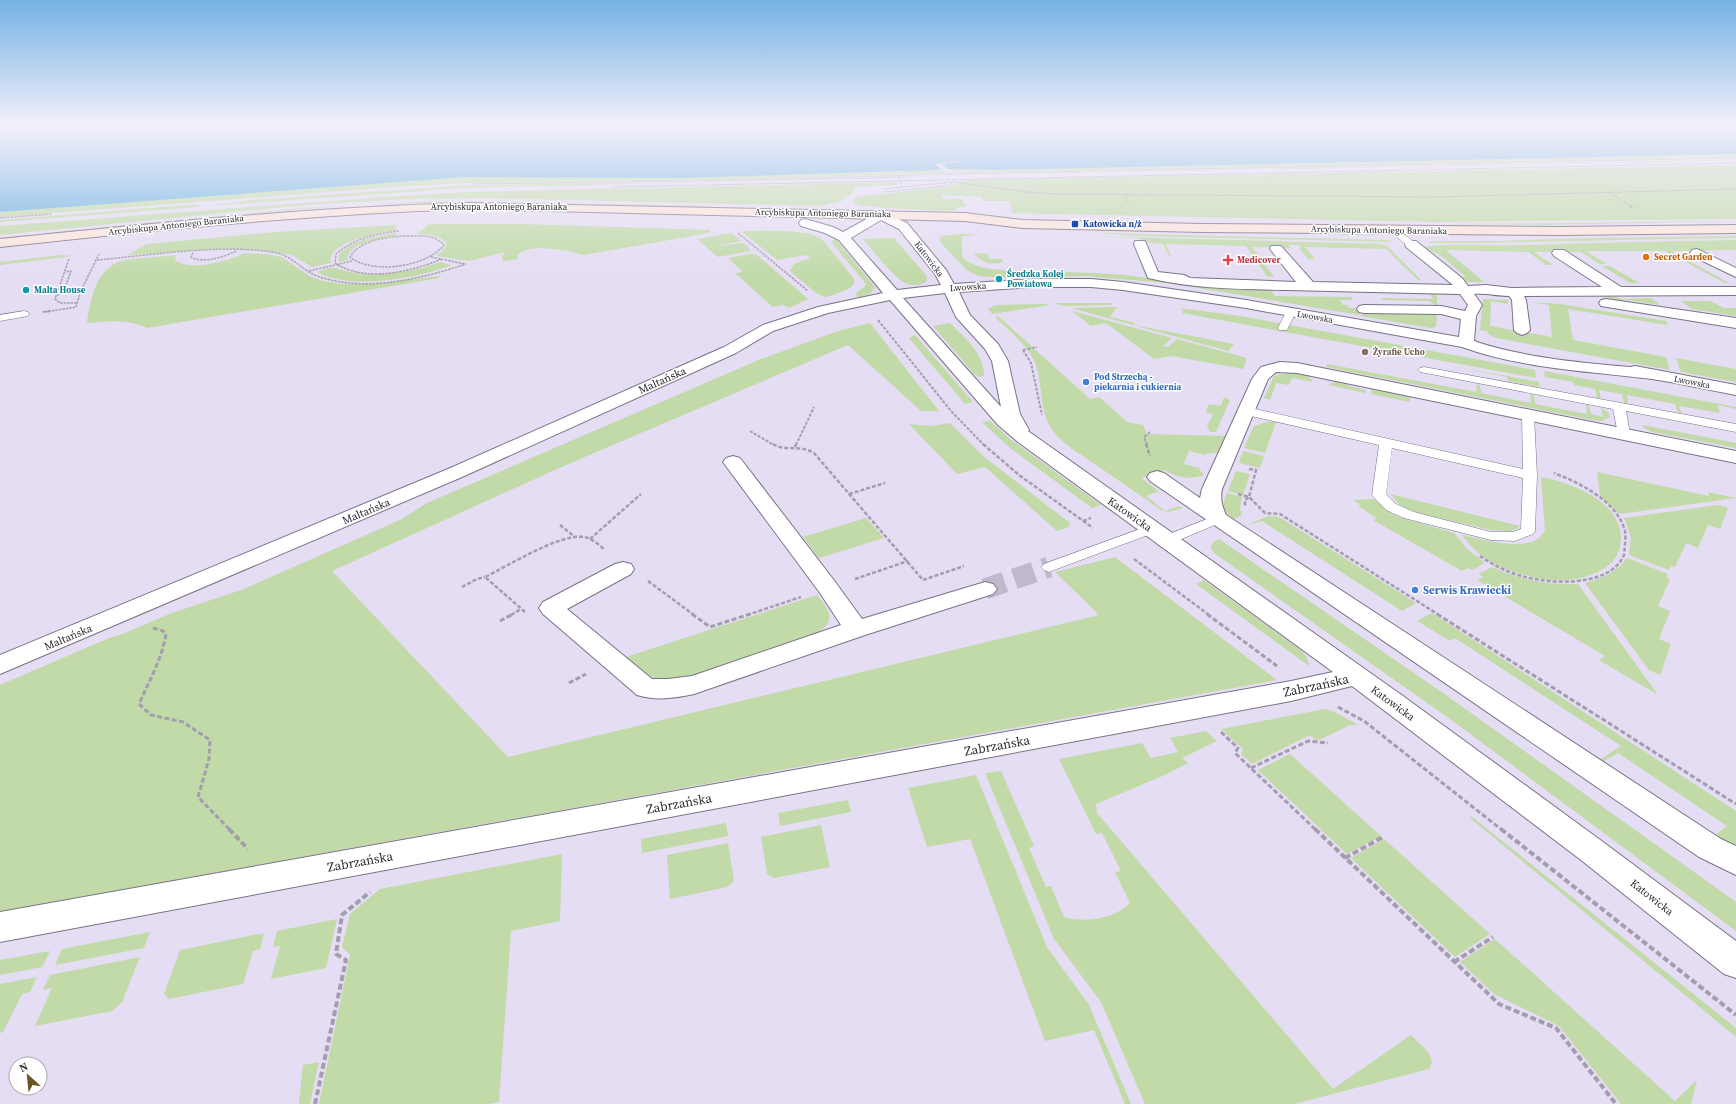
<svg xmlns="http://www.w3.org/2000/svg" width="1736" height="1104" viewBox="0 0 1736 1104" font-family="'Source Serif 4',serif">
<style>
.green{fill:#c1daa8}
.water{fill:#66afde}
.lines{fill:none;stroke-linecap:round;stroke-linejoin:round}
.street-tunnel{stroke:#c0b9cc;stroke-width:21;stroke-dasharray:21 10;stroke-linecap:butt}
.lane-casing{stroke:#7a7286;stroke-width:1}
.street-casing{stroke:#7a7286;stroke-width:2}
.secondary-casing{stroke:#7a7286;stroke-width:2}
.path-far5{stroke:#a49dae;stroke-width:1;stroke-dasharray:2 1;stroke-linecap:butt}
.path-far4{stroke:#a49dae;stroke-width:1.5;stroke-dasharray:2.5 1;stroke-linecap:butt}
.path-far3{stroke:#a49dae;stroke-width:2;stroke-dasharray:3 1.5;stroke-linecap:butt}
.path-far2{stroke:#a49dae;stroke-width:2.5;stroke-dasharray:4 2;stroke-linecap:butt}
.path-far1{stroke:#a49dae;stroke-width:3;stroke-dasharray:5 2.5;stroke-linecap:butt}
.path{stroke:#a49dae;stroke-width:4;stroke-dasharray:6 3;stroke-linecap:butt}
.lane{fill:#fff;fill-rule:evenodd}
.street{fill:#fff;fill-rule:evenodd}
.secondary{fill:#fce5dc;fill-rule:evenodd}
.transit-dot{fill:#1a4fb4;stroke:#fff;stroke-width:1.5}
.food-dot{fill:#e8710a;stroke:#fff;stroke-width:1.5}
.health-dot{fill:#e0444e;stroke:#fff;stroke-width:1.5}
.culture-dot{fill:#0f9aa8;stroke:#fff;stroke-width:1.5}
.education-dot{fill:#8d6e63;stroke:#fff;stroke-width:1.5}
.shop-dot{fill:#3f7fe0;stroke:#fff;stroke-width:1.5}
.labels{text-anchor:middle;stroke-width:3;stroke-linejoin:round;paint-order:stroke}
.far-street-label{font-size:9px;fill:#2d2a32;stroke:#fff}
.far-transit-label{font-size:9px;font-weight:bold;fill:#164399;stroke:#fff;text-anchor:start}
.far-food-label{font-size:9px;font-weight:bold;fill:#c56008;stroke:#fff;text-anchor:start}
.far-health-label{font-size:9px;font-weight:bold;fill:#be3a42;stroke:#fff;text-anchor:start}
.far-culture-label{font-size:9px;font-weight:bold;fill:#0d838f;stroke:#fff;text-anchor:start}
.far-education-label{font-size:9px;font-weight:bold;fill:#785e54;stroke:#fff;text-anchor:start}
.far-shop-label{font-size:9px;font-weight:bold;fill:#366cbe;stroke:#fff;text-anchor:start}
.street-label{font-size:11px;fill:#2d2a32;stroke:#fff}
.shop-label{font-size:11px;font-weight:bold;fill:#366cbe;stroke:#fff;text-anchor:start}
.near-street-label{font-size:13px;fill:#2d2a32;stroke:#fff}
</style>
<rect width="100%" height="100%" fill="#e5ddf3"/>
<g class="green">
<path d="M1736 154V157L1678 158 1668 157 1670 159 1112 170 1110 168 1103 169 1104 170 966 173 965 171H957L958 173 948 169 997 170Z"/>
<path d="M1713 160 1727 161 911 176 951 175Z"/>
<path d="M1736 165V219L1433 222 1009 213H1012L1010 201H983L982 197 942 195V199H963V203L967 206 956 208V211L882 208V207L862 206 855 204 853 201 855 198 862 196 947 187 968 180Z"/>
<path d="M924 168 934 170 941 169 944 172V173L717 180 471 183 408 186 0 217V212L401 179 488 176 637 177 640 178H682L683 176 734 177 739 175 890 172 891 171Z"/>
<path d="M846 178 850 179 467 188 206 206 251 200 470 185 716 182Z"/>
<path d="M897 182 898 185 854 187 852 194 845 197 842 201 821 206 489 198 408 199 305 205 0 235V226L383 197 465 192Z"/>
<path d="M432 201 718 206 685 207 484 202 376 204 302 209 0 239V238L303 208Z"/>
<path d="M187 205H200L199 207 0 222V220Z"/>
<path d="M1736 221 1545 225 1439 224H1446Z"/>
<path d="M429 224H523L711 230 709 233 584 255C570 250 525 242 517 256L518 259 503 261 502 257 505 252 469 261 436 256 442 252 447 245C442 234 427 235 417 234Z"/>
<path d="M396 225V231C380 233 333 240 330 260L331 263 312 267 292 255 261 250 221 249 128 255 146 244 275 232Z"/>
<path d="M744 231C761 231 811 228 823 240L854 279V284L850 288 831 296 825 297 816 293 790 271 794 264 810 258 806 255 777 260 742 232Z"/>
<path d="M396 233V236C385 237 344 244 348 260L338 262 339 254C354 239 377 236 396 233Z"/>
<path d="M731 233 742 241 715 246 744 243 750 249V251L718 257 697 239Z"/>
<path d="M1097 233 1386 240 1395 242 1135 236Z"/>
<path d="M961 234H976L962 237V257C972 267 988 269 1001 270L1093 273 1126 275 1167 281V283L1084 276 1004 278 979 276 968 271 939 241 940 238 942 236Z"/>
<path d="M1087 236 1380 244 1387 246 1421 280H1418L1386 249 1305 247 1315 259H1308L1299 248 1301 247 1299 245H1289L1291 248 1252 247 1274 277 1267 276 1246 246 1166 244 1171 256H1169L1163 244 1149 243 1144 240 1135 238Z"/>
<path d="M1736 236V238C1633 239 1530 243 1426 243L1436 241H1502L1582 238Z"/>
<path d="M894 238 926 275 927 277 926 282C919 286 908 286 902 281 890 273 873 250 863 239Z"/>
<path d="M836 239 874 286 875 288 869 294 859 298 856 295C856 289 865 290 866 284L831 242Z"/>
<path d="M1736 240V250L1671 251 1729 283H1725L1665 251H1586L1607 264H1599L1581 252H1534L1553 265H1546L1528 252 1446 250 1484 282H1468L1459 277H1466L1440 255 1422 247C1455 243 1487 246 1520 245 1592 243 1664 241 1736 240Z"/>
<path d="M244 253 267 254 282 257 311 277 323 281 341 284H373L440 276 439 278 147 328C129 319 107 321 87 323 90 301 95 272 118 262 128 258 163 257 176 255L175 260C190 272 229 261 244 253Z"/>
<path d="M974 253 988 254 989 259H1003V261C995 267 979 262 974 253Z"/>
<path d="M751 254 757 255 808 299 789 308 783 305 773 307 735 273 743 272 728 258Z"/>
<path d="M62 255 72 256 0 265V262Z"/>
<path d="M440 262 452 265C419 278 349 291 317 272 322 270 330 266 335 268 344 270 352 273 362 274 388 276 415 271 440 262Z"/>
<path d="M1602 266H1610L1639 283H1630Z"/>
<path d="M1169 281 1213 287 1270 289 1275 296 1351 297 1353 300H1339L1344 305H1347L1349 308H1357L1360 312 1359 315 1169 283Z"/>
<path d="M1429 293H1437V307L1429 301 1383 300 1381 298 1434 299Z"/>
<path d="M1603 296H1610L1623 299 1651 298 1660 305 1626 300 1617 301Z"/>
<path d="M1483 299 1508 300V304L1491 301 1490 326 1552 337 1549 305 1530 302 1560 304 1666 321 1668 325 1568 309 1573 340 1666 357 1670 370 1496 338 1488 334 1487 331 1480 330Z"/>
<path d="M1681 301H1710L1724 308H1736V316L1692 309Z"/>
<path d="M1053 303H1112L1111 305 1065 306Z"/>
<path d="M1044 304 1051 305 992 314 988 309 995 305Z"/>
<path d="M1117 307 1110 317 1135 323 1134 325 1234 344 1228 351 1071 308Z"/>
<path d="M1179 308 1240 316 1535 370 1536 378 1182 313 1183 310Z"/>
<path d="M1072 311 1172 338 1163 346 1168 347 1177 339 1247 358 1243 369 1171 356 1154 359 1106 323 1091 326Z"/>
<path d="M1363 312 1437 314 1436 327 1430 328 1361 316Z"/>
<path d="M998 316 1090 399 1099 397 1127 422 1143 425 1147 434 1226 436 1219 452 1206 454 1205 455 1189 451 1184 464 1200 468 1199 469 1204 475C1190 480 1177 478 1165 470L1141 478 1159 491 1146 496 1165 511 1179 506 1183 508 1168 512 1161 510C1140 495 1118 480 1096 465 1081 454 1061 444 1051 428 1039 409 1043 383 1035 363 1028 345 1008 330 995 317Z"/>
<path d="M870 323 939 411H921L848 345 566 465 332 571 508 757 1099 615 1055 572 1115 557 1277 680 0 912V685L109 638 125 633 169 614 244 589 400 520 427 503 761 359 838 331Z"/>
<path d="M950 323C964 337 985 354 984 376L980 377 974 374 933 326Z"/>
<path d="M915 335 973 402 965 404 909 338Z"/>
<path d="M1676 358 1736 369V382L1681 372Z"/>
<path d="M1327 364 1476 392 1477 384 1480 385 1481 393 1531 403 1530 394 1534 395 1535 404 1587 414 1586 405 1589 406 1591 414 1603 417 1601 408 1608 412 1610 417 1601 421 1592 420 1326 367Z"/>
<path d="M1447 365 1539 382V387L1508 381 1507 377Z"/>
<path d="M1544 371 1736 407V409L1717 405 1720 413 1679 406 1682 413H1678L1675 404 1627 395 1628 403H1624L1622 394 1599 390 1601 398H1597L1595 389 1574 385 1573 382 1545 377Z"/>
<path d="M1291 372 1307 375 1312 380V382L1292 378 1289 385 1276 383 1270 400 1264 398 1274 376Z"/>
<path d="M1342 381 1349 382 1348 386 1366 390 1365 393 1329 385 1331 383Z"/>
<path d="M1372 388 1410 396V402L1371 394Z"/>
<path d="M1224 397 1230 400 1216 432H1210L1207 426 1213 414 1206 412 1209 404 1221 406Z"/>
<path d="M990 421 1010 439 1101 505 1092 508 1010 448 982 422Z"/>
<path d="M1267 422H1276L1265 453 1244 448 1254 426Z"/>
<path d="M950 423 983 456 1070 523 1069 527 1057 531 985 467 957 474 909 424 931 426Z"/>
<path d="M1643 425 1736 443V448L1652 432 1644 428Z"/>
<path d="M1243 451 1264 456 1260 468 1239 463Z"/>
<path d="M1236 471 1250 474 1243 495 1228 491Z"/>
<path d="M1597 472 1709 496 1708 492 1736 498 1620 514 1600 496Z"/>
<path d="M1541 477C1571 483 1619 500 1621 537 1621 546 1618 555 1612 562 1581 593 1515 579 1483 557 1475 551 1468 543 1462 535 1482 539 1537 556 1545 529Z"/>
<path d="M1227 493 1242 497 1240 508 1242 515 1234 519C1222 510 1221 506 1227 493Z"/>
<path d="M1390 494 1520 526 1517 529 1510 531 1491 530 1418 513 1400 505Z"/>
<path d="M1374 499 1390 513 1402 518 1454 533 1467 549 1485 563 1472 570 1468 568 1462 571 1373 520 1377 518 1358 506 1361 505 1353 500Z"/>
<path d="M1718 505 1728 508 1720 529 1708 525 1698 548 1686 543 1675 567 1671 566 1669 570 1629 555 1631 537 1624 518Z"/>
<path d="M1268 516 1279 517 1416 603 1402 611 1262 521 1245 526Z"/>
<path d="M866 518 884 538 819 558 803 537Z"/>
<path d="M1219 539 1443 693 1736 902V931L1450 719 1214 553 1211 549C1211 543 1213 542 1219 539Z"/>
<path d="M1627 558 1668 574 1666 578 1670 579 1658 606 1670 611 1659 639 1671 644 1660 675 1649 670 1585 583C1602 578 1616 573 1627 558Z"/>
<path d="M1492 567C1521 580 1547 585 1578 584L1658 695 1599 660 1605 656 1477 580 1483 577 1479 574Z"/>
<path d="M1204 580 1298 648C1304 653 1308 657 1309 666L1196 584Z"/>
<path d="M817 595C830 612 837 619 817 634L685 679 660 681 645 674 626 657Z"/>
<path d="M1432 613 1736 811V848L1711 839 1727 826 1618 753 1601 763 1598 761 1621 746 1455 638 1450 641 1417 621Z"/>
<path d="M1325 709 1335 712 1358 725H1350L1317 741 1310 735 1252 764 1241 754 1243 749 1221 729Z"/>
<path d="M1206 731 1217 741 1182 758 1188 763 1165 775 1096 804 1097 813 1333 1089 1411 1035 1429 1053 1432 1062 1429 1069 1294 1104H1145L1101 1002 1054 939 985 773 1001 771 1034 846 1029 848 1046 887 1051 886 1064 917C1086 923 1114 919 1130 903L1115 872 1121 871 1102 833 1096 834 1059 759 1142 743 1151 758 1178 752 1170 738Z"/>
<path d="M1290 754 1381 836 1347 854 1258 770Z"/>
<path d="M976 775 1047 947 1089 1005 1131 1104H1125L1094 1030 1045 1041 970 839 927 847 908 788Z"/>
<path d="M848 800 851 812 780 826 778 813Z"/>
<path d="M1471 816 1736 1028V1037L1470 818Z"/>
<path d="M726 823 728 836 642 853 641 839Z"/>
<path d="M821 825 830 867 774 878 767 874 761 837Z"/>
<path d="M1384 839 1490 934 1455 957 1351 858Z"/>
<path d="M728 843 734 881 727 887 670 899 667 855Z"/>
<path d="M562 854 560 921 511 931 499 1102 489 1104H319L350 955 342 947 350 914 380 889Z"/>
<path d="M337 919 326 968 271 979 280 946 273 947 277 931Z"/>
<path d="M150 932 144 948 55 965 62 949Z"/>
<path d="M264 933 260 949 253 951 243 984 169 999 164 994 180 950Z"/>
<path d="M1495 939 1675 1101 1697 1080 1691 1104H1621L1559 1026 1494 994 1460 962Z"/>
<path d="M50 951 42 967 0 975V960Z"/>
<path d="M140 957 122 1002 112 1011 35 1026 52 988 43 990 50 975Z"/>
<path d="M37 977 30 992 22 994 3 1032 0 1033V984Z"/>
<path d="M319 1062 310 1104H299L303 1065Z"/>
</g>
<path class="water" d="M0 124H1736V154L997 170 948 169 942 164 960 162 959 161 925 164H935L941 169 934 170 682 178 464 177 0 212Z"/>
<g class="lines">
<path class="street-tunnel" d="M985 589 1049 567"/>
<defs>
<g id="lane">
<path d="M1394 227 1414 242 1415 244 1414 246H1408L1391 232 1390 230 1391 228Z"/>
<path d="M1291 309 1296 312 1287 330H1279L1278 328 1287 310Z"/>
<path d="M24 311 28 312 29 314 28 316 0 321V315Z"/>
<path d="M1424 367 1736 424V432L1626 411 1630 434 1628 437H1620L1618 434 1613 409 1420 372 1418 370 1420 368Z"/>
<path d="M1246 407 1523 469 1522 415 1524 412H1532L1534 415 1537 475 1535 531 1533 534 1515 541 1491 540 1404 518 1386 510 1372 495 1379 445 1242 414 1240 411 1242 408ZM1392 448 1523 478 1521 529 1513 532H1491L1414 512 1396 504 1386 494Z"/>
<path d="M1217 515 1222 516 1224 519 1222 522 1172 543 1167 544 1162 543 1160 540 1162 537Z"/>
<path d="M1151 525 1156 526 1158 529 1156 532 1054 570 1049 572 1044 570 1041 567 1044 564Z"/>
</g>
<g id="street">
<path d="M881 211 907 223 946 270 954 284 1032 279H1091L1123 282 1246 300 1459 337 1461 319 1441 314 1364 313 1359 312 1357 309 1359 306 1364 305 1441 306 1465 311 1468 305 1460 294C1402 293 1344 291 1287 290 1240 289 1193 289 1148 278L1134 244 1135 241H1145L1158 272 1184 275 1190 278 1296 282 1270 249 1271 246H1281L1313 282 1453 285 1406 247 1405 244 1406 241H1416L1462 278 1468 286 1486 285 1512 288 1602 287 1554 256 1552 253 1554 250H1564L1621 287H1736V295L1524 296 1526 300 1530 330 1527 333 1522 335 1517 333 1514 330 1512 300 1509 296C1497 296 1486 293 1474 294L1482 305 1476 316 1474 341C1520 357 1581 363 1630 367L1635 366 1736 385V395C1708 390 1680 383 1652 379 1589 371 1523 369 1462 347L1246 308 1123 290 1091 287H1032L959 292 970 315 998 344 1008 361 1020 414 1029 430 1028 431 1403 696 1603 842 1736 941V978L1724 974 1581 860 1352 686 1291 701 0 942V912L1291 681 1333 672 1018 442 998 425 890 300 828 313 773 331 736 353 462 477 0 674V655L448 469 724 347 763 325 818 307 883 293 839 240 825 233 801 226 799 223 801 220 805 219 833 227 843 232ZM881 220 899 229 935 274 941 285 897 290 851 238ZM945 293 956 317 985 349 992 361 1001 407 903 298Z"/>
<path d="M1697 249 1736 268V277L1692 256 1690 253 1692 250Z"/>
<path d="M1606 299 1736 318V328L1601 306 1599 303 1601 300Z"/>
<path d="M1280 362 1297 363 1736 451V463L1297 373 1276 372 1268 379 1222 489C1220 499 1222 506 1226 515L1721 839 1736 846V875L1699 857 1150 481 1147 477 1150 473 1157 471 1164 473 1200 498 1202 489 1252 379 1261 367Z"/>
<path d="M733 456 740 458 836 583 862 619 985 582 993 584 997 589 993 594 865 635 694 694C675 698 656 701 637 695L543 614 539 608 543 602 615 564 623 562 631 564 634 569 631 574 567 609 652 679H668L692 676 841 625 820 593 723 462 726 458Z"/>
</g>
<path id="secondary" d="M469 203 965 213 1023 220 1202 224 1560 227 1736 225V233L1560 235 1202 232 1023 228 965 221 469 209C312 214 156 230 0 247V239C156 223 312 207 469 203Z"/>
</defs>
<use href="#lane" class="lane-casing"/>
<use href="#street" class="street-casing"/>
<use href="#secondary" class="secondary-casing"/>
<g class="path-far5">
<path d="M926 164 938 163"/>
<path d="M950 174 938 163 959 162"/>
<path d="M851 177 852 179 898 177"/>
<path d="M473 184 750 180 950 174 1736 158"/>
<path d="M613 187 1736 163"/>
<path d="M902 187 898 177H909"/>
<path d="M884 189 953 182 1027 192 1055 194 1435 197 1736 189"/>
<path d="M885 192 945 186 953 183"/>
<path d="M1609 192 1632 207"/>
<path d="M1129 195 1125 199 1129 204"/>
</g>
<g class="path-far4">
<path d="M1630 206 1634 208"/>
<path d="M0 218 51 214"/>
<path d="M399 231C376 234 354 238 336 254L335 263C365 283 410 272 442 259"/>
<path d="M738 233 808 291"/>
<path d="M407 236C420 236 435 234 444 245 427 267 372 275 350 257 361 239 387 237 407 236Z"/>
<path d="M193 253 191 256 192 258C208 263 222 257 237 251"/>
<path d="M431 257 465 264"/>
<path d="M69 259 55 299 60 303H77"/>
<path d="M97 260C154 255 215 244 272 252 291 254 301 270 317 276 364 293 421 279 466 264"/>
<path d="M309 271 352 261"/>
<path d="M57 295 63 293 71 271 65 272"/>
<path d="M45 312 76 307 80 293 99 254"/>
</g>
<g class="path-far3">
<path d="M43 312 51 311"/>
<path d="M878 320 951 411 984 445"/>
<path d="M1023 350 1031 363 1042 415"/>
<path d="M1023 350 1037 347"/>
<path d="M750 431 774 445"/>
<path d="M796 445 814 407"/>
<path d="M1147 445 1144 437 1150 432"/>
</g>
<g class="path-far2">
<path d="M773 444C785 452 799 444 814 453L923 580 964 566"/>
<path d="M983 444 1019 475 1093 528"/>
<path d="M1146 444 1150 456"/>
<path d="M795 447 796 444"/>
<path d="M1249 469 1256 470 1249 497 1265 513 1280 514 1439 615"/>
<path d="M849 494 885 483"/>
<path d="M1238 494 1249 497 1245 500V507"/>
<path d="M1083 521 1091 518"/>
<path d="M560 525 575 537"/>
<path d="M590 539 641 494"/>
<path d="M1480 556C1490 563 1501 569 1512 573 1541 584 1609 590 1624 555 1625 552 1624 549 1625 546 1625 541 1626 536 1625 531 1617 501 1580 483 1554 473"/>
<path d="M1134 559 1209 615"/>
<path d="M855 579 908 561"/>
<path d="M648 581 694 615"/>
<path d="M462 587 477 579 485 577"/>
<path d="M525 612 485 577C508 566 560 533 584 537 592 538 599 545 605 550"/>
<path d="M511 615 521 609"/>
<path d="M747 615 801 597"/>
</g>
<g class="path-far1">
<path d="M692 614 710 627 750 614"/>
<path d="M1207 614 1277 666"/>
<path d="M1437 614 1736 804"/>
<path d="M500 621 513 614"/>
<path d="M153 628 163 631 166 634C162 659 149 681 139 704L151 715 183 722 210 740 209 759 198 797 230 830"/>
<path d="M569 683 586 674"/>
<path d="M1338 707 1364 721 1502 830"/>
<path d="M1221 732 1238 748 1235 753 1316 830"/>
<path d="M1251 768 1308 741 1328 743"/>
</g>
<g class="path">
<path d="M229 829 248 849"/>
<path d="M1315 829 1499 1004 1556 1028 1616 1104"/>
<path d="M1501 829 1736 1015"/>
<path d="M1345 858 1383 837"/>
<path d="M1454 962 1493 937"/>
<path d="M315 1104 346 960 336 954 342 915 370 892"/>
</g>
<use href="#lane" class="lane"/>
<use href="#street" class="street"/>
<use href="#secondary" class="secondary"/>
</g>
<linearGradient id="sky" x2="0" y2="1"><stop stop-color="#74b2e4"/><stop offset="0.45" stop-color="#f3f0fa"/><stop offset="1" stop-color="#f3f0fa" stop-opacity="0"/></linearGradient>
<rect width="1736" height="278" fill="url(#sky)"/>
<rect class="transit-dot" x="1071" y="220" width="8" height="8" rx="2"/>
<circle class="food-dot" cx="1646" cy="257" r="4"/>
<path class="health-dot" d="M1226 254h4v4h4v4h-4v4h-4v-4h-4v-4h4z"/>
<g class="culture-dot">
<circle cx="999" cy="279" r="4"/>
<circle cx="26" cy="290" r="4"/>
</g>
<circle class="education-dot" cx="1365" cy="352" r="4"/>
<g class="shop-dot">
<circle cx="1086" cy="382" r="4"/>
<circle cx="1415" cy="590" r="4"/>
</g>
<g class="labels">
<g class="far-street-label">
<text x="499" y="210">Arcybiskupa Antoniego Baraniaka</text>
<text transform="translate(823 213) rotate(1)" y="3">Arcybiskupa Antoniego Baraniaka</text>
<text transform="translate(176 225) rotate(-6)" y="3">Arcybiskupa Antoniego Baraniaka</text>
<text transform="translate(1379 230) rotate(1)" y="3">Arcybiskupa Antoniego Baraniaka</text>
<text transform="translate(929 259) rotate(53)" y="3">Katowicka</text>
<text transform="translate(968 287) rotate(-4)" y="3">Lwowska</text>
<text transform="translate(1315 317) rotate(10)" y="3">Lwowska</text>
<text transform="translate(1692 382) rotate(11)" y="3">Lwowska</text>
</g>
<g class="far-transit-label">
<text x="1083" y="227">Katowicka n/ż</text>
</g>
<g class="far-food-label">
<text x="1654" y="260">Secret Garden</text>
</g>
<g class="far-health-label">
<text x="1237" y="263">Medicover</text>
</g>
<g class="far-culture-label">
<text x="1007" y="277">Średzka Kolej<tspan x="1007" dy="10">Powiatowa</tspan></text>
<text x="34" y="293">Malta House</text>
</g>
<g class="far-education-label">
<text x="1373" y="355">Żyrafie Ucho</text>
</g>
<g class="far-shop-label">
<text x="1094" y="380">Pod Strzechą -<tspan x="1094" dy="10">piekarnia i cukiernia</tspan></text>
</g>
<g class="street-label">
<text transform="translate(662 380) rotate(-24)" y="4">Maltańska</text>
<text transform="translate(366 511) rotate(-23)" y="4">Maltańska</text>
<text transform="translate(1130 514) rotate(35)" y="4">Katowicka</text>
<text transform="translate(68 637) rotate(-23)" y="4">Maltańska</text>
<text transform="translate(1393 703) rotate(36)" y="4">Katowicka</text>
<text transform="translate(1652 897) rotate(38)" y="4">Katowicka</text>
</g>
<g class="shop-label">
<text x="1423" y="594">Serwis Krawiecki</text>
</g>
<g class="near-street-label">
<text transform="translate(1316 685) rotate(-12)" y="5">Zabrzańska</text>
<text transform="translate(997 745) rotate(-10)" y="5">Zabrzańska</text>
<text transform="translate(679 803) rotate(-10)" y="5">Zabrzańska</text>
<text transform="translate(360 861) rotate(-10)" y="5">Zabrzańska</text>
</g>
</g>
<g transform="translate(28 1076) rotate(333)"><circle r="19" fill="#ffffff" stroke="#abaaad"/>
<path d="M0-3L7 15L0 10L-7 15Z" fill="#695423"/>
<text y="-6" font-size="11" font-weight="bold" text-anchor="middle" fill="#2d2a32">N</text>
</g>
</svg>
